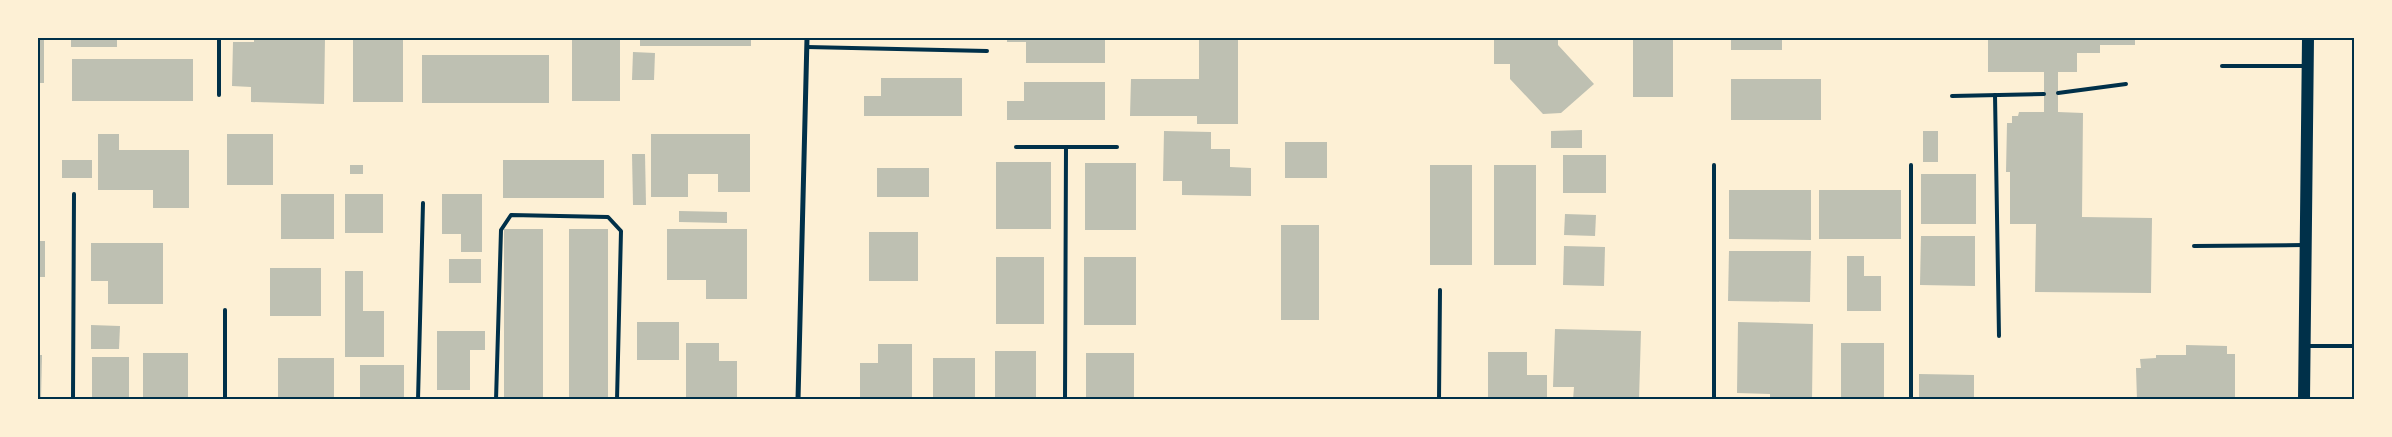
<svg xmlns="http://www.w3.org/2000/svg" width="2392" height="437" viewBox="0 0 2392 437" font-family="'Noto Serif',serif">
<style>
.building{fill:#bec0b2}
.lines{fill:none;stroke-linecap:round;stroke-linejoin:round}
.service{stroke:#003049;stroke-width:4}
.minor{stroke:#003049;stroke-width:5}
.primary{stroke:#003049;stroke-width:12}
.neatline{fill:none;stroke:#003049;stroke-width:2}
</style>
<rect width="100%" height="100%" fill="#fdf0d5"/>
<g class="building">
<rect x="38" y="38" width="6" height="45"/>
<rect x="71" y="38" width="46" height="9"/>
<path d="M254 38H325L324 104 251 102V87L232 86 233 42H254Z"/>
<rect x="353" y="38" width="50" height="64"/>
<rect x="572" y="38" width="48" height="63"/>
<rect x="640" y="38" width="111" height="8"/>
<path d="M1007 38H1105V63H1026V42H1007Z"/>
<path d="M1199 38H1238V124H1197V116H1130L1131 79H1199Z"/>
<path d="M1494 38H1558V45L1594 84 1561 113 1543 114 1510 79V64H1494Z"/>
<rect x="1633" y="38" width="40" height="59"/>
<rect x="1731" y="38" width="51" height="12"/>
<path d="M1988 38H2172V40H2135V45H2100V53H2077V72H2058V112L2083 113 2082 217 2152 218 2151 293 2035 292 2036 224H2010V172H2006L2007 123H2012V116H2018L2019 112H2044V72H1988Z"/>
<path d="M633 52 655 53 654 80H632Z"/>
<rect x="422" y="55" width="127" height="48"/>
<rect x="72" y="59" width="121" height="42"/>
<path d="M881 78H962V116H864V96H881Z"/>
<rect x="1731" y="79" width="90" height="41"/>
<path d="M1024 82H1105V120H1007V101H1024Z"/>
<path d="M1582 130V148H1551V131Z"/>
<path d="M1164 131 1211 132V149H1230V167L1251 168V196L1182 195V181H1163Z"/>
<rect x="1923" y="131" width="15" height="31"/>
<path d="M98 134H119V150H189V208H153V190H98Z"/>
<rect x="227" y="134" width="46" height="51"/>
<path d="M651 134H750V192H718V174H688V197H651Z"/>
<rect x="1285" y="142" width="42" height="36"/>
<path d="M632 154H645L646 205H633Z"/>
<rect x="1563" y="155" width="43" height="38"/>
<rect x="62" y="160" width="30" height="18"/>
<rect x="503" y="160" width="101" height="38"/>
<rect x="996" y="162" width="55" height="67"/>
<rect x="1085" y="163" width="51" height="67"/>
<rect x="350" y="165" width="13" height="9"/>
<rect x="1430" y="165" width="42" height="100"/>
<rect x="1494" y="165" width="42" height="100"/>
<rect x="877" y="168" width="52" height="29"/>
<rect x="1921" y="174" width="55" height="50"/>
<path d="M1729 190H1811V240L1729 239Z"/>
<rect x="1819" y="190" width="82" height="49"/>
<rect x="281" y="194" width="53" height="45"/>
<rect x="345" y="194" width="38" height="39"/>
<path d="M442 194H482V252H461V234H442Z"/>
<path d="M679 211 727 212V223L679 222Z"/>
<path d="M1565 214 1596 215 1595 236 1564 235Z"/>
<rect x="1281" y="225" width="38" height="95"/>
<rect x="504" y="229" width="39" height="171"/>
<rect x="569" y="229" width="39" height="171"/>
<path d="M667 229H747V299H706V280H667Z"/>
<rect x="869" y="232" width="49" height="49"/>
<path d="M1921 236H1975V286L1920 285Z"/>
<rect x="38" y="241" width="7" height="36"/>
<path d="M91 243H163V304H108V281H91Z"/>
<path d="M1564 246 1605 247 1604 286 1563 285Z"/>
<path d="M1729 251H1811L1810 302 1728 301Z"/>
<path d="M1847 256H1864V276H1881V311H1847Z"/>
<rect x="996" y="257" width="48" height="67"/>
<rect x="1084" y="257" width="52" height="68"/>
<rect x="449" y="259" width="32" height="24"/>
<rect x="270" y="268" width="51" height="48"/>
<path d="M345 271H363V311H384V357H345Z"/>
<rect x="637" y="322" width="42" height="38"/>
<path d="M1738 322 1813 324 1812 400H1770V394L1737 393Z"/>
<path d="M91 325 120 326 119 349H91Z"/>
<path d="M1555 329 1641 331 1639 400H1573L1574 387H1553Z"/>
<path d="M437 331H485V350H470V390H437Z"/>
<path d="M686 343H719V361H737V400H686Z"/>
<rect x="1841" y="343" width="43" height="57"/>
<path d="M878 344H912V400H860V363H878Z"/>
<path d="M2186 345 2227 346V354H2235V400H2137L2136 368H2141L2140 359 2156 358V355H2186Z"/>
<rect x="995" y="351" width="41" height="49"/>
<path d="M1488 352H1527V375H1547V400H1488Z"/>
<rect x="143" y="353" width="45" height="45"/>
<rect x="1086" y="353" width="48" height="47"/>
<path d="M38 355H42L41 400H38Z"/>
<rect x="92" y="357" width="37" height="43"/>
<rect x="278" y="358" width="56" height="42"/>
<rect x="933" y="358" width="42" height="42"/>
<rect x="360" y="365" width="44" height="35"/>
<path d="M1919 374 1974 375V400H1919Z"/>
</g>
<g class="lines">
<g class="service">
<path d="M807 47 987 51"/>
<path d="M2222 66H2306"/>
<path d="M2058 93 2126 84"/>
<path d="M219 95V38"/>
<path d="M1995 95 1999 336"/>
<path d="M1952 96 2044 94"/>
<path d="M1016 147H1117"/>
<path d="M2194 246 2304 245"/>
<path d="M225 310V400"/>
<path d="M2307 346H2354"/>
<path d="M73 400 74 194"/>
<path d="M418 400 423 203"/>
<path d="M496 400 501 230 511 215 608 217 621 231 617 400"/>
<path d="M1065 400 1066 147"/>
<path d="M1439 400 1440 290"/>
<path d="M1714 400V165"/>
<path d="M1911 400V165"/>
</g>
<path class="minor" d="M798 400 807 38"/>
<path class="primary" d="M2304 400 2308 38"/>
</g>
<rect width="2392" height="437" fill="none" stroke="#fdf0d5" stroke-width="78"/>
<rect x="39" y="39" width="2314" height="359" class="neatline"/>
</svg>
